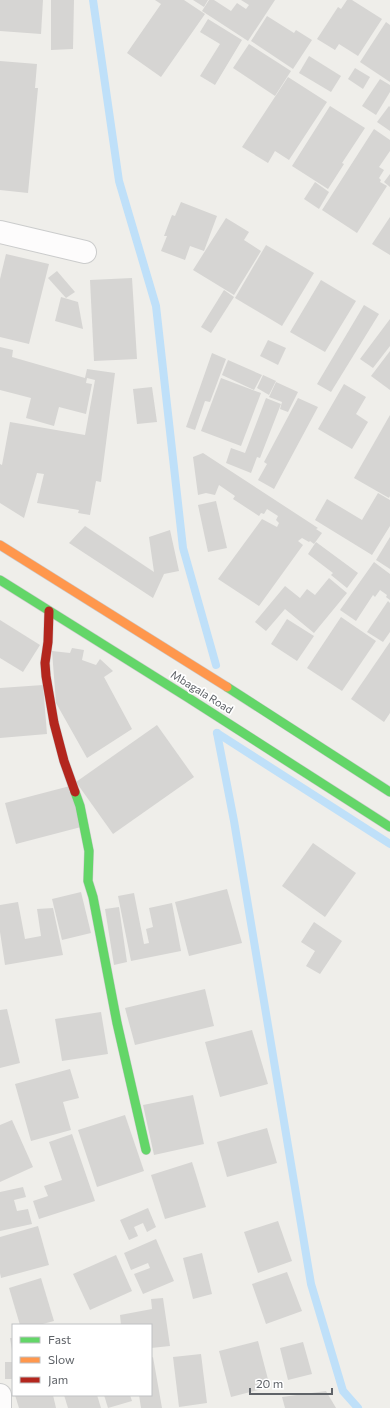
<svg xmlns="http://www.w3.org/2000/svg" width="390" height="1408" viewBox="0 0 390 1408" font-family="Commissioner,sans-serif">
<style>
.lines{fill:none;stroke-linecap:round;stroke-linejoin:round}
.stream{stroke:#bfe0f9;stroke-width:8}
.building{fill:#d6d5d3}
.street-casing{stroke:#cbcccc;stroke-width:24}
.fast-casing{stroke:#cacacb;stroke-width:10}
.slow-casing{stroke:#cacacb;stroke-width:10}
.jam-casing{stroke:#cacacb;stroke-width:10}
.street{stroke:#fdfcfc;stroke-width:22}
.fast{stroke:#63d668;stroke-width:9}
.slow{stroke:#ff974d;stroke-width:9}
.jam{stroke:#b3261e;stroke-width:9}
.labels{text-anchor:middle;stroke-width:3.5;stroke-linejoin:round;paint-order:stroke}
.street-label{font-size:11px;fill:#5f6368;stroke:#fff}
</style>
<rect width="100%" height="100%" fill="#efeeea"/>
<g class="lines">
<g class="stream">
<path d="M93 0 119 181 156 306 183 548 216 665"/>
<path d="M217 733 234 821 311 1284 343 1391 358 1408"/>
<path d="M217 733 390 844"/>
</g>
</g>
<g class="building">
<path d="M0 0H43L41 34 0 31Z"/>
<path d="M51 0H74L73 49 51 50Z"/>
<path d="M155 0H184L205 14 161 77 127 53 161 4Z"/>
<path d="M193 0H208L204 7Z"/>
<path d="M209 0H214L231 11 237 3 246 9 249 5 241 0H275L248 41 202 11Z"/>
<path d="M347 0H352L382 19 358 56 339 44 335 50 317 39 338 7 341 9Z"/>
<path d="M267 16 294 33 296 30 312 40 293 69 251 41Z"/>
<path d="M208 19 242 40 215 85 200 76 220 44 200 32Z"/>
<path d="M386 22 390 25V82L360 62Z"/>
<path d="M249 44 291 71 275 96 233 68Z"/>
<path d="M309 56 341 76 331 92 299 73Z"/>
<path d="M0 61 37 64 35 88H38L28 193 0 190Z"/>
<path d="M355 68 370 77 363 89 348 79Z"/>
<path d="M288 77 327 102 289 160 275 151 268 163 242 147Z"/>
<path d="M380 79 390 85V92L376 115 362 106Z"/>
<path d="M330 106 365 128 342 163 344 164 328 189 292 166Z"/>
<path d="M389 106 390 107V131L377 122Z"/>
<path d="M374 129 390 140V151L379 167 384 170 379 178 381 180 380 182 387 186 357 233 322 210Z"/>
<path d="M390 174V187L384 182Z"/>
<path d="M315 182 329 192 319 209 304 199Z"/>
<path d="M181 202 217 216 204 251 190 246 185 260 161 251 167 236H164L172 215 175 216Z"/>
<path d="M390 217V255L372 244Z"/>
<path d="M226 218 249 232 244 240 261 251 234 295 193 270Z"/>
<path d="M266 245 314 273 282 326 235 298Z"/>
<path d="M6 254 49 264 29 344 0 337V279Z"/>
<path d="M57 271 75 292 66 298 48 278Z"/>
<path d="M132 278 137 359 94 361 90 280Z"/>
<path d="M321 280 356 301 325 352 290 332Z"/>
<path d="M224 290 234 297 211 333 201 327Z"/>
<path d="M61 297 78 302 83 329 55 321Z"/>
<path d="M364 305 379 314 331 392 317 384Z"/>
<path d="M390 319V346L373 368 360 359Z"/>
<path d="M268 340 286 348 278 365 260 356Z"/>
<path d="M0 347 13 350 12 357 85 378 87 369 115 373 101 482 96 481 90 515 78 513 79 510 37 503 44 474 37 473 24 518 0 503V464L2 465 10 422 85 435 95 380 87 378 86 383 92 384 86 414 59 407 54 426 26 418 31 398 0 390Z"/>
<path d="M390 351V390L371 376Z"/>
<path d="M212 353 226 359 210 402 205 401 195 430 186 427Z"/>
<path d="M228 360 262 375 254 390 222 375Z"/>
<path d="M263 375 276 381 269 395 257 388Z"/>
<path d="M221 378 261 393 241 446 201 431Z"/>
<path d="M276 382 298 392 288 412 280 409 282 402 269 397Z"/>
<path d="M344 384 366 397 356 414 368 422 352 449 318 429Z"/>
<path d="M152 387 157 422 137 424 133 389Z"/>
<path d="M266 398 281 404 260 458 257 457 251 473 226 463 231 448 245 453Z"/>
<path d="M298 398 318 407 274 489 258 480 267 464 264 462Z"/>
<path d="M390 415V496L389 498 354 478Z"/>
<path d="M203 453 318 528 316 529 322 533 314 544 310 541 309 542 302 538 298 541 303 545 259 606 218 579 262 519 277 527 279 523 276 520 278 516 267 509 264 514 261 513 259 516 233 499 235 496 219 485 215 495 206 493 198 495 193 457Z"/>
<path d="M378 493 390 500V526L372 555 315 520 327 499 362 520Z"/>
<path d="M216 501 227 548 208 552 198 505Z"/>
<path d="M85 526 154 572 149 537 170 530 179 571 164 574 153 598 69 543Z"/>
<path d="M390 537V569L376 560Z"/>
<path d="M316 542 358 573 347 588 331 575 333 573 308 554Z"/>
<path d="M374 562 390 574V600L386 597 387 595 380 590 375 597 373 595 356 621 340 610Z"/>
<path d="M329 578 347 593 314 633 285 609 266 631 255 622 285 586 300 598 307 589 315 595Z"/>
<path d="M388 601 390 603V632L383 642 367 632Z"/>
<path d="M341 617 376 641 342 691 307 668Z"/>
<path d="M287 619 314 636 297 661 271 644Z"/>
<path d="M0 620 40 645 23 672 0 658Z"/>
<path d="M390 642V713L384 722 351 699Z"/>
<path d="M72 648 84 650 82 660 96 665 100 659 113 671 104 677 132 729 87 758 56 703 52 651 70 653Z"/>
<path d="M43 685 47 734 0 738V688Z"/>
<path d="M157 725 194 777 113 834 76 782Z"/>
<path d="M70 786 81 827 16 844 5 803Z"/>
<path d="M313 843 356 873 325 917 282 886Z"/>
<path d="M227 889 242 943 189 956 175 902Z"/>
<path d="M81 892 91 933 62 940 52 899Z"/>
<path d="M134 893 144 944 149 943 146 929 153 927 149 908 172 903 181 951 131 961 118 896Z"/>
<path d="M18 902 25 939 41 936 37 909 53 908 63 955 5 965 0 932V905Z"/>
<path d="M119 907 127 962 114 965 105 909Z"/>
<path d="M314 922 342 941 320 974 306 966 315 951 301 942Z"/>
<path d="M205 989 214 1026 135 1045 125 1008Z"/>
<path d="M7 1009 20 1063 0 1068V1010Z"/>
<path d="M101 1012 108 1054 62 1061 55 1019Z"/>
<path d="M252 1030 268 1084 220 1097 205 1042Z"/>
<path d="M70 1069 79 1098 63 1102 71 1130 31 1141 15 1084Z"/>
<path d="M193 1095 204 1144 154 1155 143 1105Z"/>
<path d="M125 1115 144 1171 97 1187 78 1130Z"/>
<path d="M12 1120 33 1167 0 1182V1125Z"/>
<path d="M267 1128 277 1163 227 1177 217 1142Z"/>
<path d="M72 1134 95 1201 39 1219 33 1201 48 1196 44 1186 62 1180 49 1142Z"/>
<path d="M192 1162 206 1207 165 1219 151 1175Z"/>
<path d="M23 1187 26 1197 14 1200 17 1211 28 1209 32 1224 0 1231V1192Z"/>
<path d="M148 1208 156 1227 147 1232 143 1223 134 1227 138 1236 129 1240 120 1220Z"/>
<path d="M278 1221 292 1261 258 1273 244 1232Z"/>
<path d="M38 1226 49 1265 1 1278 0 1273V1237Z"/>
<path d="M156 1239 174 1281 143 1294 134 1274 150 1268 148 1263 131 1270 124 1253Z"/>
<path d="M202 1253 212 1294 193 1299 183 1258Z"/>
<path d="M116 1255 132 1291 90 1310 73 1274Z"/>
<path d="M287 1272 302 1311 266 1324 252 1284Z"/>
<path d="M41 1278 54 1321 39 1325H20L9 1288Z"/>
<path d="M163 1298 170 1346 151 1348V1325H121L120 1315 152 1309 151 1299Z"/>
<path d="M10 1338H13V1350H12Z"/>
<path d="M258 1341 270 1387 231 1397 219 1351Z"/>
<path d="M303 1342 312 1374 288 1380 280 1348Z"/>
<path d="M201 1354 207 1403 179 1407 173 1357Z"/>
<path d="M153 1357 162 1408H141L139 1395H151V1358Z"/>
<rect x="5" y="1362" width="8" height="17"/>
<path d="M326 1391 336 1408H285L282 1397Z"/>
<path d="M15 1395H53L56 1408H19Z"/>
<path d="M64 1395H97L101 1408H68Z"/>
<path d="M104 1395H130L132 1401 108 1408Z"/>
</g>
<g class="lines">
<defs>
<g id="street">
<path d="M0 232 85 252"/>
<path d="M0 1395V1408"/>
</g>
<g id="fast">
<path d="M0 580 187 697 390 827"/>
<path d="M227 687 390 792"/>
<path d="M75 792 80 806 89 851 88 881 93 897 117 1023 146 1150"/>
</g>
<path id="slow" d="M0 545 227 687"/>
<path id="jam" d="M49 611 48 642 45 663 46 676 54 723 64 761 75 792"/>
</defs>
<use href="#street" class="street-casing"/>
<use href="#fast" class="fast-casing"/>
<use href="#slow" class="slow-casing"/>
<use href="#jam" class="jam-casing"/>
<use href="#street" class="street"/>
<use href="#fast" class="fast"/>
<use href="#slow" class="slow"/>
<use href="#jam" class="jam"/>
</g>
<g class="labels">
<g class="street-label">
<text transform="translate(202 692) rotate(32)" y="4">Mbagala Road</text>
</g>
</g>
<rect x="12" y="1324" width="140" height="72" fill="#ffffff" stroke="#bfc1c3"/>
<rect x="20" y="1337" width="20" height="6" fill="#63d668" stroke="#bfc1c3"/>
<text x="48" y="1344" font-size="12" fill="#5f6368">Fast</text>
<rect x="20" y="1357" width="20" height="6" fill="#ff974d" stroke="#bfc1c3"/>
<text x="48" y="1364" font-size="12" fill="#5f6368">Slow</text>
<rect x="20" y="1377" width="20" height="6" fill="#b3261e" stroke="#bfc1c3"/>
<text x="48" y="1384" font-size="12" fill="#5f6368">Jam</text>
<path d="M250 1388v6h82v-6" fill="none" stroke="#5f6368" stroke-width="2"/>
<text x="256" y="1388" font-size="12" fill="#5f6368" stroke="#ffffff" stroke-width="3" paint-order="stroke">20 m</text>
</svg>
